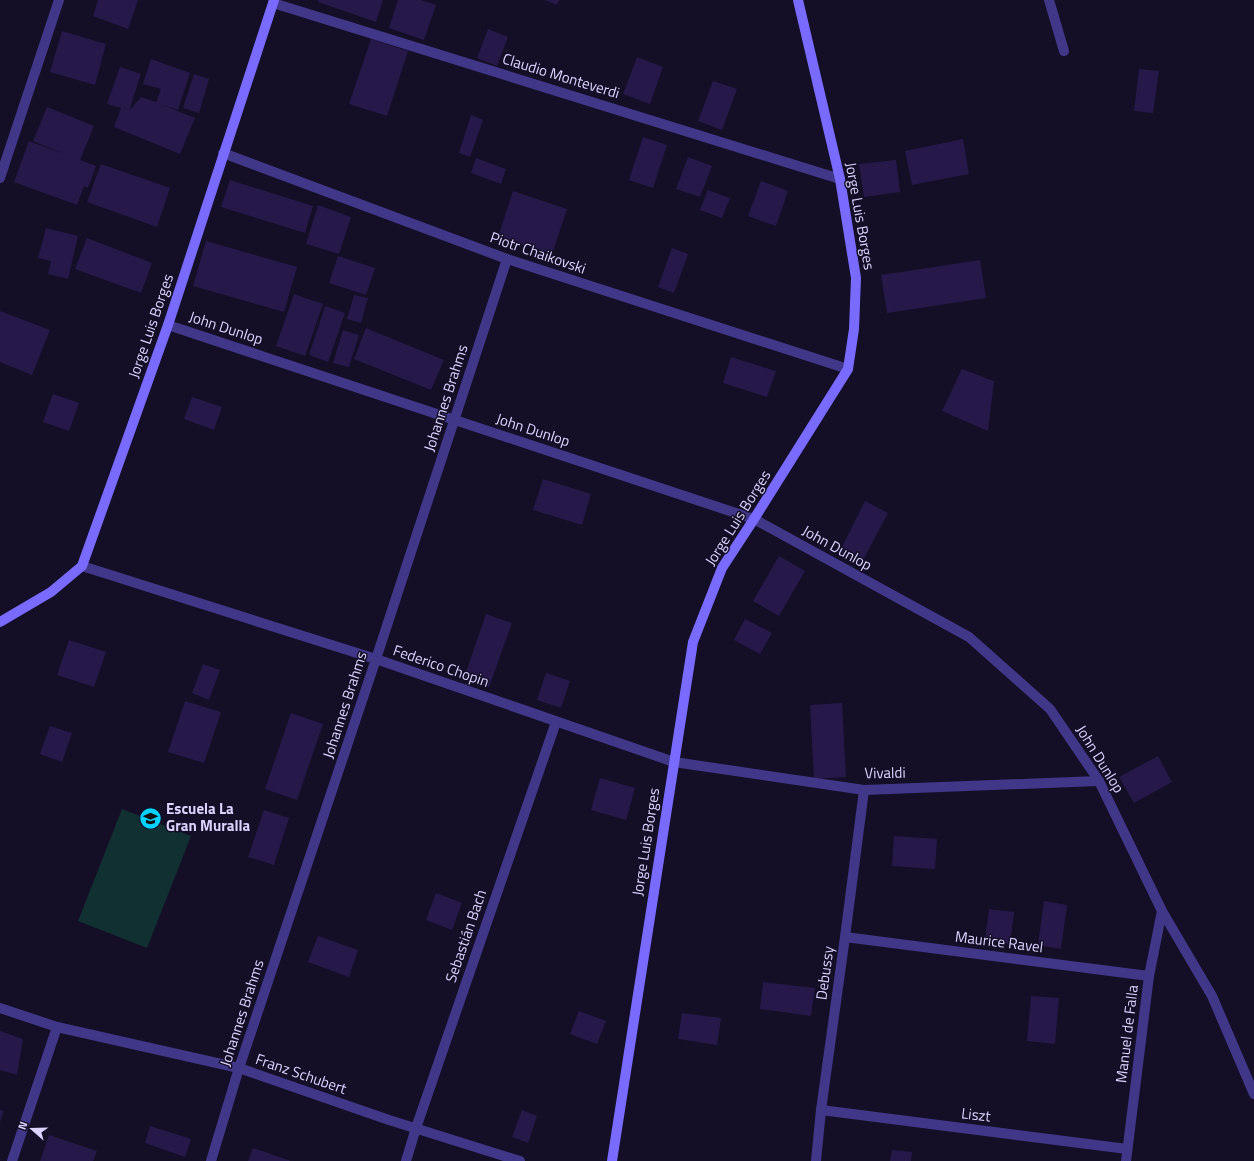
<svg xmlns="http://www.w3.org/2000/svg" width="1254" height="1161" viewBox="0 0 1254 1161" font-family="'Titillium Web',sans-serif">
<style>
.green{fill:#113031}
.building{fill:#261949}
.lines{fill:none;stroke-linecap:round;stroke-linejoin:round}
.street{stroke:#403788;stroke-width:10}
.secondary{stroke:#796bff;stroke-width:10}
.labels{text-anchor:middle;stroke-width:3;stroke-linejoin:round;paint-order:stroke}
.street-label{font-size:15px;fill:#dcd4ff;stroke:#140e27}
.poi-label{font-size:15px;font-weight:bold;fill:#dcd4ff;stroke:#140e27;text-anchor:start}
</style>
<rect width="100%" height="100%" fill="#140e27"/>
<path class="green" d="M122 809 191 836 147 948 78 921Z"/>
<g class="building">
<path d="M98 0H138L128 29 93 16Z"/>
<path d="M318 0H383L376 22 318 2Z"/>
<path d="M398 0H421L436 5 424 40 389 28Z"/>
<path d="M545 0H559L557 5Z"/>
<path d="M488 29 508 37 497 66 477 58Z"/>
<path d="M62 31 106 44 95 85 50 72Z"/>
<path d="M371 39 408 51 387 116 349 104Z"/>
<path d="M637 57 663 67 650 104 623 94Z"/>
<path d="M151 59 190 73 178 110 160 104 195 118 180 154 114 127 121 108 107 104 120 67 141 74 129 111 141 97 156 102 161 89 143 84Z"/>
<path d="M1139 69 1159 71 1153 113 1134 111Z"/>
<path d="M194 74 209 79 199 113 183 108Z"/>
<path d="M713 81 737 89 722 130 698 121Z"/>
<path d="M47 107 94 126 80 160 96 166 88 188 84 186 77 205 14 182 29 141 67 155 33 141Z"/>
<path d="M471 115 483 120 470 157 459 153Z"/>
<path d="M643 137 667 145 653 188 629 180Z"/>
<path d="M963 139 969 174 912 185 905 151Z"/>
<path d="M688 157 712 166 700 197 676 189Z"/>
<path d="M476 158 506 169 501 184 471 173Z"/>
<path d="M896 160 900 192 864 197 859 164Z"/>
<path d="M101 164 170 188 157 227 87 202Z"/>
<path d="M230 180 313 206 305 233 221 207Z"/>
<path d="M761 181 788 191 776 226 748 216Z"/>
<path d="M708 190 730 198 722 218 700 210Z"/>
<path d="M513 191 567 209 552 254 498 237Z"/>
<path d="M318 205 351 217 339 254 306 244Z"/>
<path d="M46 228 78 236 68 279 48 274 51 261 38 258Z"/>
<path d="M87 238 152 263 141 293 75 269Z"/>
<path d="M206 241 297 267 284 312 193 286Z"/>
<path d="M672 248 688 254 674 293 658 287Z"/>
<path d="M338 256 375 268 366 295 329 283Z"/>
<path d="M980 260 986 298 887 313 881 275Z"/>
<path d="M294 294 323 304 305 356 276 346Z"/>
<path d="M354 295 368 298 361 323 347 319Z"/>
<path d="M325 306 345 313 328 362 309 355Z"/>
<path d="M0 311 50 330 32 375 0 362Z"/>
<path d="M366 328 444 360 431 390 354 359Z"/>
<path d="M343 330 359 335 349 367 333 363Z"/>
<path d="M731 357 776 371 767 397 723 383Z"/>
<path d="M962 369 994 381 988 431 942 411Z"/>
<path d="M53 394 79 403 69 431 43 422Z"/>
<path d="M192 397 222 407 214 430 184 419Z"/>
<path d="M543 479 591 494 582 525 533 510Z"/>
<path d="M865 501 888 513 861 564 839 553Z"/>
<path d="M779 556 805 571 779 616 753 601Z"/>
<path d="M486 614 512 623 489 687 464 678Z"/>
<path d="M745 619 772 633 760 654 734 640Z"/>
<path d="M69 640 106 652 94 687 57 675Z"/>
<path d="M203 664 220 670 209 700 192 693Z"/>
<path d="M546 673 570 681 561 708 537 700Z"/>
<path d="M185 701 221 712 204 763 168 752Z"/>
<path d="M842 703 846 777 814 779 810 705Z"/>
<path d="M291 713 323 724 297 800 265 789Z"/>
<path d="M50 726 72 733 62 762 40 754Z"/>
<path d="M1158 756 1172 782 1134 803 1119 777Z"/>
<path d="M600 778 635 788 626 820 591 810Z"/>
<path d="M264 810 289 818 274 865 248 857Z"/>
<path d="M894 836 937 839 935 869 892 866Z"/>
<path d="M436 893 462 903 452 930 426 920Z"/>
<path d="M1044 901 1067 905 1061 949 1038 945Z"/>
<path d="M989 909 1014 912 1010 944 985 941Z"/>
<path d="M318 936 358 950 349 977 308 962Z"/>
<path d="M763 982 815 988 811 1016 760 1009Z"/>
<path d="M1031 996 1059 998 1055 1044 1027 1041Z"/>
<path d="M579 1011 606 1021 597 1044 570 1034Z"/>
<path d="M682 1013 721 1018 717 1045 678 1039Z"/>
<path d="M0 1031 23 1039 17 1075 0 1070Z"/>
<path d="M0 1110 4 1111 0 1122Z"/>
<path d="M522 1110 537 1116 528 1143 512 1137Z"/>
<path d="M150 1126 191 1139 185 1157 145 1143Z"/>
<path d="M49 1135 97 1151 93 1161H40Z"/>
<path d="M253 1148 291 1161H248Z"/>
<path d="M892 1150 912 1152 911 1161H890Z"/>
</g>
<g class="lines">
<g class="street">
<path d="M1049 0 1064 51"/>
<path d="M273 3 840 179"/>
<path d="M223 153 507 259 848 369"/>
<path d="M0 178 59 0"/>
<path d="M168 325 754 519 969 637 1050 709 1099 781 1162 911 1212 996 1254 1094"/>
<path d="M82 566 376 659 674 762 864 790 1099 781"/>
<path d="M845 937 1149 976"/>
<path d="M0 1008 57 1027 239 1068 389 1120 520 1161"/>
<path d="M821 1110 1127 1149"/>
<path d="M12 1161 57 1027"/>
<path d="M211 1161 239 1068 376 659 507 259"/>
<path d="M406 1161 416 1128 556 722"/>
<path d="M816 1161 821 1110 845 937 864 790"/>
<path d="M1126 1161 1149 976 1162 911"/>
</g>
<g class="secondary">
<path d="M0 622 51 592 82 566 168 325 274 0"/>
<path d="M612 1161 693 642 722 568 754 519 848 369 854 329 856 278 840 179 798 0"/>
</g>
</g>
<defs>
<symbol id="school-disc" viewBox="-11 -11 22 22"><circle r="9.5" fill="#00d3ff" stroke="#140e27"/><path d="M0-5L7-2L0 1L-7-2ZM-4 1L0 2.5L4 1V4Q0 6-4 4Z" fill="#111"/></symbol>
</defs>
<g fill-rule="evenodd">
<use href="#school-disc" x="138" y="806" width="25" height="25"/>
</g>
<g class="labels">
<g class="street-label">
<text transform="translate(561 76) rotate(17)" y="5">Claudio Monteverdi</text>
<text transform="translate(860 216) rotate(80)" y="5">Jorge Luis Borges</text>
<text transform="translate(538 253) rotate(19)" y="5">Piotr Chaikovski</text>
<text transform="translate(151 326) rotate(-71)" y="5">Jorge Luis Borges</text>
<text transform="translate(226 328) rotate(18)" y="5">John Dunlop</text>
<text transform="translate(446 398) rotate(-72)" y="5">Johannes Brahms</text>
<text transform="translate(533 430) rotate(18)" y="5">John Dunlop</text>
<text transform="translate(738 518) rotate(-58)" y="5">Jorge Luis Borges</text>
<text transform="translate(837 548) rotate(29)" y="5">John Dunlop</text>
<text transform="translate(441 666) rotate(19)" y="5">Federico Chopin</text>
<text transform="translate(345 705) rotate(-72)" y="5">Johannes Brahms</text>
<text transform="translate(1100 759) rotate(58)" y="5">John Dunlop</text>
<text transform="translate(885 773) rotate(-1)" y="5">Vivaldi</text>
<text transform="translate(646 842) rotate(-81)" y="5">Jorge Luis Borges</text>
<text transform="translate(466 936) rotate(-71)" y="5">Sebastián Bach</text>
<text transform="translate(999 942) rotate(7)" y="5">Maurice Ravel</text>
<text transform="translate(825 973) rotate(-82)" y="5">Debussy</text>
<text transform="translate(242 1013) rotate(-72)" y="5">Johannes Brahms</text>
<text transform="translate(1127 1034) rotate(-83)" y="5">Manuel de Falla</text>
<text transform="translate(301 1074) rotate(19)" y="5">Franz Schubert</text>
<text transform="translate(976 1115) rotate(7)" y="5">Liszt</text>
</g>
<g class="poi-label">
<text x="166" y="814">Escuela La<tspan x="166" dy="17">Gran Muralla</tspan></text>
</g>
</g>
<g transform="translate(32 1129) rotate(290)" stroke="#140e27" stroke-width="3" paint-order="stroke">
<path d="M0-3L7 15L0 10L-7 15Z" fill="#dcd4ff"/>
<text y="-6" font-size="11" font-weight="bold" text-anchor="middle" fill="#dcd4ff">N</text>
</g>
</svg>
